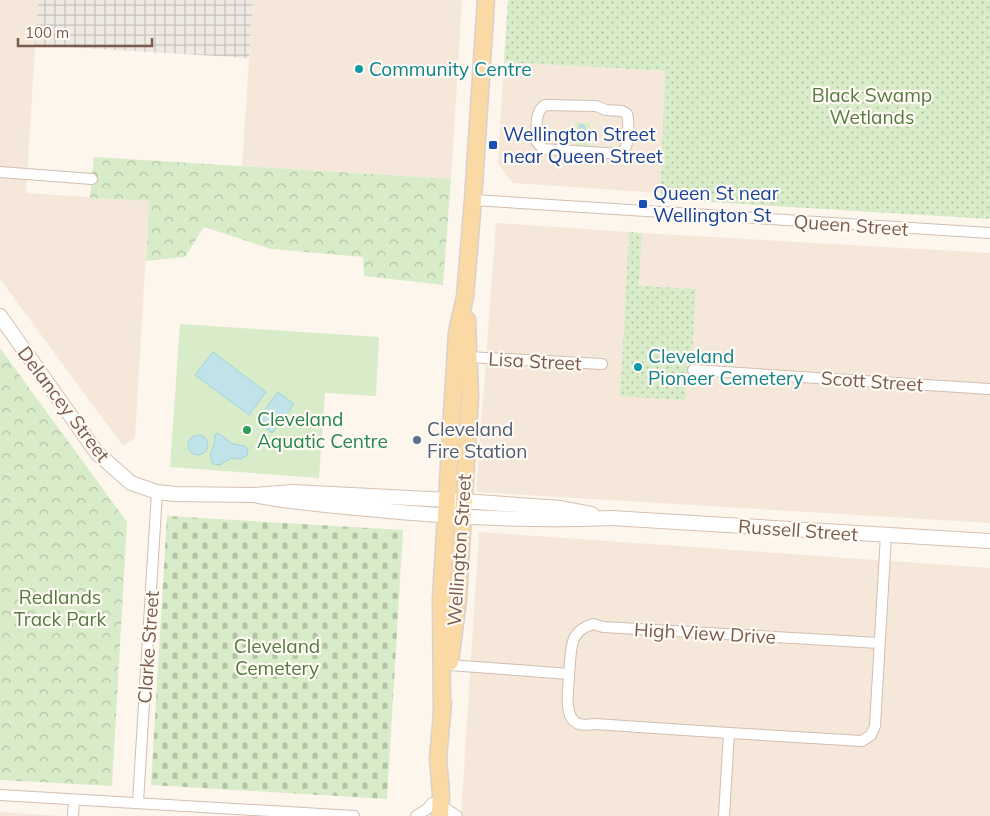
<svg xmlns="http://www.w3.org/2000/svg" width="990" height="816" viewBox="0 0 990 816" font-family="Mulish,sans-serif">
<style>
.residential{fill:#f5e8da}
.industrial{fill:url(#industrial-grid)}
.forest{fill:url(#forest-crowns)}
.cemetery{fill:url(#cemetery-stones)}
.park{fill:url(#park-dots)}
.pitch{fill:#d8ecc9}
.water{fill:#bfe3e8;stroke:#a5d3da}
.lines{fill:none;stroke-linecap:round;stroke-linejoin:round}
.minor-casing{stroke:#d1beb0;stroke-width:12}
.secondary-casing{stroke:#d6c0b0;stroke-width:16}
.primary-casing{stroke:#dad1cd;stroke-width:19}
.minor{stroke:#fff;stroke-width:10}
.secondary{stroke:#fff;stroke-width:14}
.primary{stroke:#fbd9a5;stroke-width:16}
.culture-dot{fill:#0f9aa8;stroke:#fffaf3;stroke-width:2}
.transit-dot{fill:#1a4fb4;stroke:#fffaf3;stroke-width:2}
.leisure-dot{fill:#2e9e5b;stroke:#fffaf3;stroke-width:2}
.service-dot{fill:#5c6f8a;stroke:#fffaf3;stroke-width:2}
.labels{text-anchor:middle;stroke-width:4.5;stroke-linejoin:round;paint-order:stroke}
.culture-label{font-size:19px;fill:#0d838f;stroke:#fffaf3;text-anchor:start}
.park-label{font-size:19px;fill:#537a41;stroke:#fffaf3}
.transit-label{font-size:19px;fill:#164399;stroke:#fffaf3;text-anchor:start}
.street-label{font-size:19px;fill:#7a5c4d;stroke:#fffaf3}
.leisure-label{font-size:19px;fill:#27864d;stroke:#fffaf3;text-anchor:start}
.service-label{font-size:19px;fill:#4e5e75;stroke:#fffaf3;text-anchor:start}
</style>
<defs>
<pattern id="industrial-grid" width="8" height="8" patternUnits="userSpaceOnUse" patternTransform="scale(1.25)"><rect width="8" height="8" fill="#efe9e4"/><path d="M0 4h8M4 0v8" fill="none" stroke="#c7c0bb"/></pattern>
<pattern id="forest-crowns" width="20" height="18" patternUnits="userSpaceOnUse" patternTransform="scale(1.25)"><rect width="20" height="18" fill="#d8ecc9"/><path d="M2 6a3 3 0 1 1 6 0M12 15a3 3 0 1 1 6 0" fill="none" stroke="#b4c2a5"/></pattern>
<pattern id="cemetery-stones" width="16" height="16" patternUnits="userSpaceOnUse" patternTransform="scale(1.25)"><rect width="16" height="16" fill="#d8ecc9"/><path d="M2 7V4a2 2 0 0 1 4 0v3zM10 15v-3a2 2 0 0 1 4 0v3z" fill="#b4c2a5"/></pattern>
<pattern id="park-dots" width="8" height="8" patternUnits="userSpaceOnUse" patternTransform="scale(1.25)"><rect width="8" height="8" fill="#d8ecc9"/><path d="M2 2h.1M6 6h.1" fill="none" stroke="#b4c2a5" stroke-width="1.8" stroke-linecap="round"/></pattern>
</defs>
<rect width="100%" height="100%" fill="#fdf6ec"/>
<g class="residential">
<path d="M0 0H38L26 193 149 201 135 438 123 446 0 279Z"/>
<path d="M253 0H462L451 179 242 166Z"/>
<path d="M504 62 665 71 661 193 513 183 498 164Z"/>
<path d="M496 223 629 232 620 396 688 354H692L639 286 642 233 990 253V523L476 492Z"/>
<path d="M479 532 990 568V816H461Z"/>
<path d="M0 812 61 816H0Z"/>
</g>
<path class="industrial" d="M38 0H253L249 58 35 45Z"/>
<g class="forest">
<path d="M94 157 451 179 443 285 364 276 363 257 271 249 204 227 185 257 146 261 149 201 90 198Z"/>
<path d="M0 348 127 522 112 786 0 780Z"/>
</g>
<path class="cemetery" d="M167 516 403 530 387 799 151 785Z"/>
<g class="park">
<path d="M508 0H990V219L660 199 665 71 504 62Z"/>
<path d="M629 232 642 233 639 286 696 289 692 354H688L685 400 620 396Z"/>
</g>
<g class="pitch">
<path d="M575 123H590L589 147 574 146Z"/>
<path d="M180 324 379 337 376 396 325 393 319 478 170 467Z"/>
</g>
<g class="water">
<path d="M580 125H583L586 130 584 140 581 141 578 137Z"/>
<path d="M213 352 266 392 249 415 195 375Z"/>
<path d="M278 392 294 404 272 433 256 421Z"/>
<path d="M218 433 233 444 245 446 248 450 247 455 241 459 231 458 220 465 213 464 210 456 214 444 215 435Z"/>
<circle cx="198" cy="445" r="10"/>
</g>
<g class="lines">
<defs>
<g id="minor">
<path d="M545 105 596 106 606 110 622 111 627 114 628 118C628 130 631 148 619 154L543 149 536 141C537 129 534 112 545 105Z"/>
<path d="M0 172 92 179"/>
<path d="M473 200 990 233"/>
<path d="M468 357 602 364"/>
<path d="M693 370 990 389"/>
<path d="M450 665 569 674C572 650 567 632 593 624L603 627 879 643"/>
<path d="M569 674C569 688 562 718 579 724 584 726 590 724 595 724L729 733"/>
<path d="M0 795 354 816"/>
<path d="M138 802 157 492"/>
<path d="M440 802 445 808 457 816"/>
<path d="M73 816 74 800"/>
<path d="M416 816 427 809 432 803"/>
<path d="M724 816 729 733 862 741 871 735 875 726 886 535"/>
</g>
<g id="secondary">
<path d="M0 316 97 453 131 483 157 492 175 494 254 495 293 492 448 500 561 508 592 514"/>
<path d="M254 495C293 503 328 505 367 509 448 517 529 522 611 518L990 541"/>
</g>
<g id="primary">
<path d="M450 662 458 599 470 397 467 320"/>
<path d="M442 712 441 599 457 332 465 297 473 200 486 0"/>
<path d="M440 816 441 794 438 758 443 703"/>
</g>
</defs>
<use href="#minor" class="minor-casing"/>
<use href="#secondary" class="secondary-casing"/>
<use href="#primary" class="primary-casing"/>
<use href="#minor" class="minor"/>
<use href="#secondary" class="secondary"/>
<use href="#primary" class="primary"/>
</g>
<g class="culture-dot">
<circle cx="359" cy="69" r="5"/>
<circle cx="638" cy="367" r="5"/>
</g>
<g class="transit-dot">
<rect x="488" y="140" width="10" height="10" rx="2.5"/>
<rect x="638" y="199" width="10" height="10" rx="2.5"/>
</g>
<circle class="leisure-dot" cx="247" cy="430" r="5"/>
<circle class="service-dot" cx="417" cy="440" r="5"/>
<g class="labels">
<g class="culture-label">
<text x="369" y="76">Community Centre</text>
<text x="648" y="363">Cleveland<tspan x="648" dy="22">Pioneer Cemetery</tspan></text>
</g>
<g class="park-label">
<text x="872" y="102">Black Swamp<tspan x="872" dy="22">Wetlands</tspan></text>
<text x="60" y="604">Redlands<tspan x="60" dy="22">Track Park</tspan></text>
<text x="277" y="653">Cleveland<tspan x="277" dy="22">Cemetery</tspan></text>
</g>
<g class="transit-label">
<text x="503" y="141">Wellington Street<tspan x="503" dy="22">near Queen Street</tspan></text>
<text x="653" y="200">Queen St near<tspan x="653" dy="22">Wellington St</tspan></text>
</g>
<g class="street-label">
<text transform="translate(851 225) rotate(4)" y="7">Queen Street</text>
<text transform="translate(535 361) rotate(3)" y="7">Lisa Street</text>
<text transform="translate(872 381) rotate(4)" y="7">Scott Street</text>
<text transform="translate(64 404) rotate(53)" y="7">Delancey Street</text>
<text transform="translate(798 530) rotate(4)" y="7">Russell Street</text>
<text transform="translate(459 550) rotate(-86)" y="7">Wellington Street</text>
<text transform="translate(705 633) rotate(3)" y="7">High View Drive</text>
<text transform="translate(148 647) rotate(-86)" y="7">Clarke Street</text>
</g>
<g class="leisure-label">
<text x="257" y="426">Cleveland<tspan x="257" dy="22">Aquatic Centre</tspan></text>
</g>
<g class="service-label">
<text x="427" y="436">Cleveland<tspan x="427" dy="22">Fire Station</tspan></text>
</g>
</g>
<path d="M18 38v8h134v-8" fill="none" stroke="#7a5c4d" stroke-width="2.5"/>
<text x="25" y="38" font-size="15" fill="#7a5c4d" stroke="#fffaf3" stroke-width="4" paint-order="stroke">100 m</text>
</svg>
